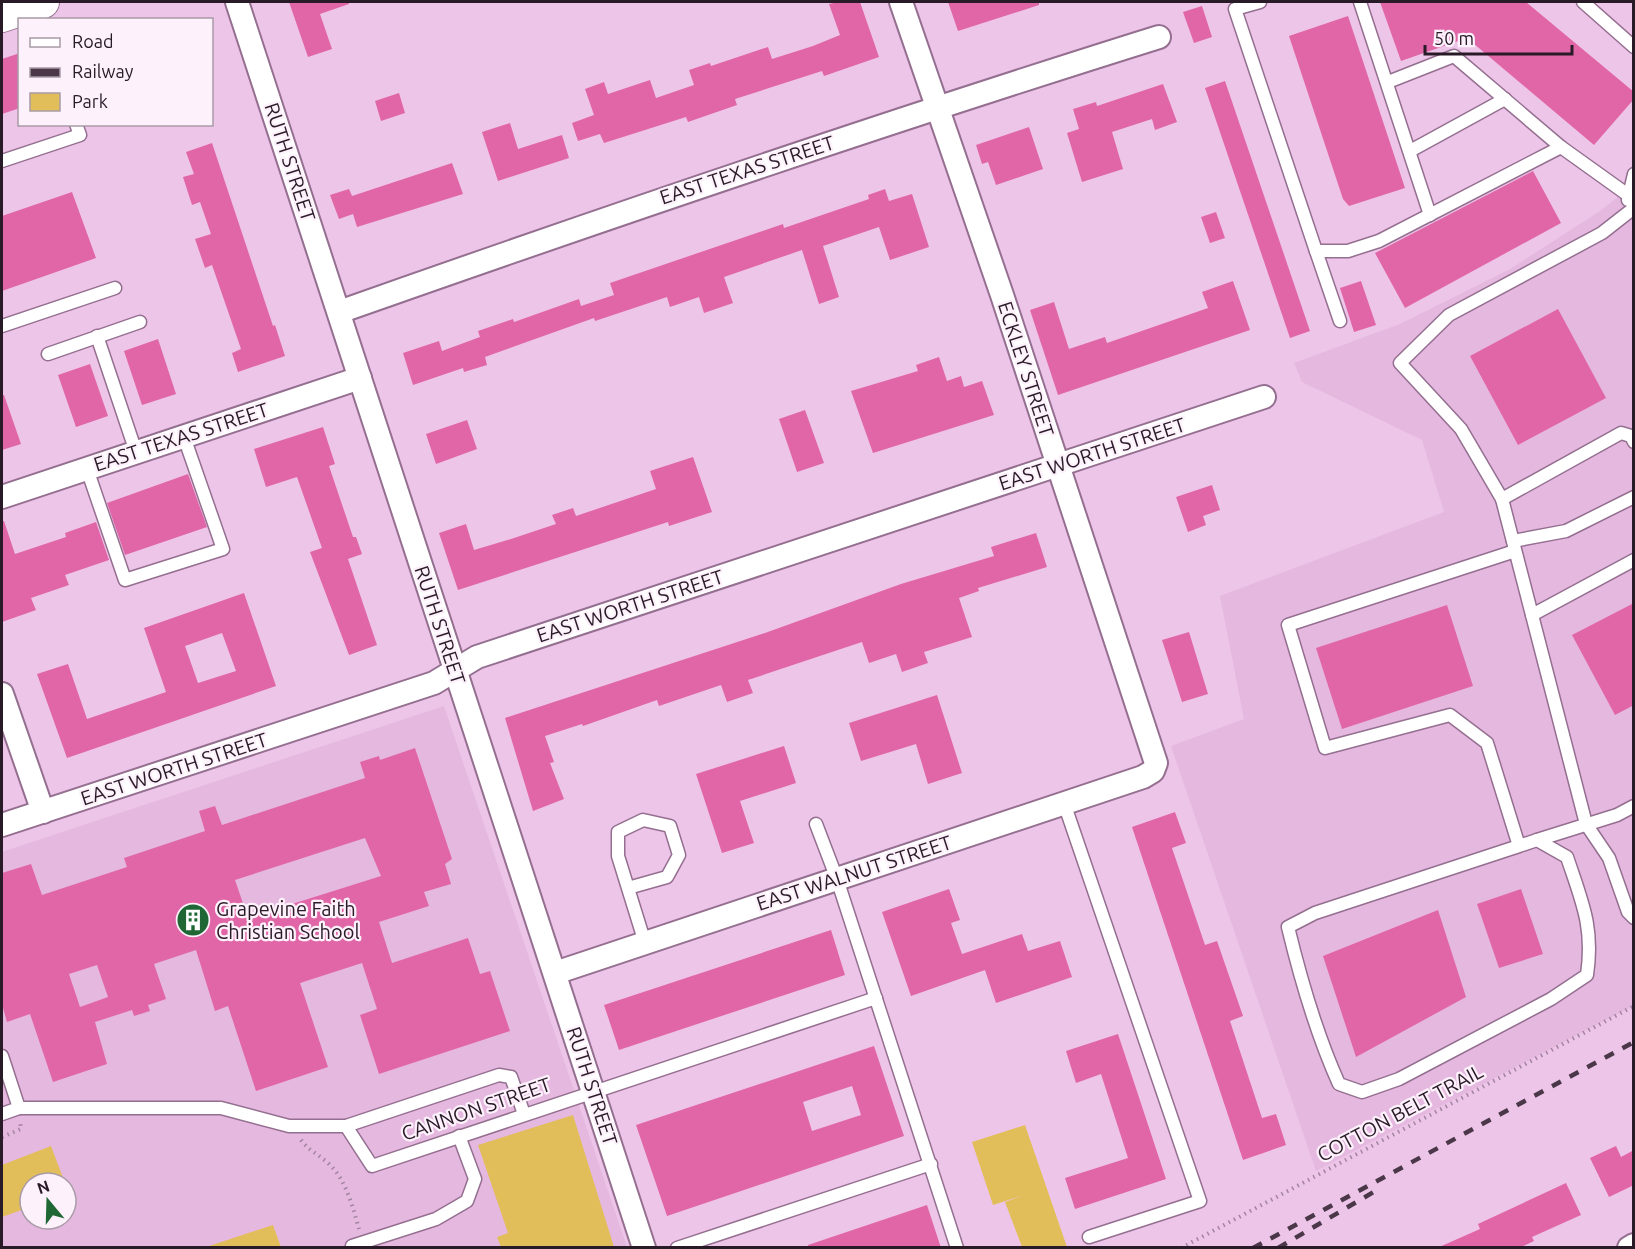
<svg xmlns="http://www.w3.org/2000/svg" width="1635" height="1249" viewBox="0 0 1635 1249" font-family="Ubuntu,sans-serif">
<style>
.built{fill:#e5b8e0;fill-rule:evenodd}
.green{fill:#e2be5a}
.building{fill:#e166a7;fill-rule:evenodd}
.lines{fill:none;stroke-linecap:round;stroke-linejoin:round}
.lane-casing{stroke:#946f90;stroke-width:15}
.street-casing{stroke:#946f90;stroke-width:26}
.secondary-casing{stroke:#946f90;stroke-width:34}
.path{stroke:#a385a0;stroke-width:4;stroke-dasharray:1.5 4.5;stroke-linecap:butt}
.lane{stroke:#fff;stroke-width:12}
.street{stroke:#fff;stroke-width:22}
.secondary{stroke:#fff;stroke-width:32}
.rail{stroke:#4a3748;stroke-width:4.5;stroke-dasharray:10 10;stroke-linecap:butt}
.labels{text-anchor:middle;stroke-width:4.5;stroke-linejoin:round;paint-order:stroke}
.street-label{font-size:20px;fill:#291a27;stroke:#fdf1fb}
.poi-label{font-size:20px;fill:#291a27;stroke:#fdf1fb;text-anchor:start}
</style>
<rect width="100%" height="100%" fill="#edc5e9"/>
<g class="built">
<path d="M1633 185V1006L1316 1171 1171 746 1244 719 1220 596 1444 512 1422 440 1302 382 1294 363 1400 324 1510 269 1600 211Z"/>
<path d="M444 706 627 1247H2V852ZM30 1183H66V1219H30Z"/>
</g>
<g class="green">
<path d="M573 1115 614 1247H501L497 1237 508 1233 478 1145Z"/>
<path d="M1025 1125 1067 1247H1022L1005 1202 1021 1196 993 1205 972 1142Z"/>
<path d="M51 1146 65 1183H30V1207L2 1217V1165Z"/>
<path d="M273 1225 281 1247H206Z"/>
</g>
<g class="building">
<path d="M289 2H349V4L320 14 332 49 308 57Z"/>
<path d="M838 2H860L879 57 824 76 822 71 735 99 737 105 688 122 686 117 604 143 600 134 578 141 572 123 594 115 585 89 604 82 608 94 650 80 656 98 694 85 689 70 710 63 711 66 768 47 772 59 813 46 840 35 829 4Z"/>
<path d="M948 2H1039V5L958 31Z"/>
<path d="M1380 2H1526L1634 92V99L1594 145 1467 38 1401 61Z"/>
<path d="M1202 6 1212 37 1194 43 1183 12Z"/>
<path d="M1348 16 1405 188 1349 206 1343 199 1289 36Z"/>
<path d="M20 53V108L2 114V59Z"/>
<path d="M1225 81 1310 331 1290 338 1205 88Z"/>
<path d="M1163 84 1177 122 1155 130 1152 119 1112 132 1123 169 1082 182 1067 133 1079 129 1073 109 1096 102 1097 106Z"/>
<path d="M399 93 405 113 381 121 375 101Z"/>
<path d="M510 123 518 149 562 135 569 158 498 181 482 132Z"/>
<path d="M1029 127 1043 169 996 185 988 162 982 164 976 145Z"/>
<path d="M212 143 273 326 275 325 285 356 238 372 232 353 241 349 212 265 205 268 195 239 211 234 200 202 192 205 183 177 194 174 186 152Z"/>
<path d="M452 163 463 194 357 227 353 214 339 219 330 195 349 189 352 196Z"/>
<path d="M1533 171 1561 223 1405 308 1375 253Z"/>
<path d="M885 189 889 201 912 194 929 247 890 260 879 227 823 246 839 297 819 304 802 250 724 277 733 303 704 313 699 297 670 307 667 297 595 321 594 318 521 344 485 357 487 365 464 372 463 368 413 385 403 353 439 341 442 351 480 337 478 331 513 319 514 322 579 299 581 306 614 295 610 283 783 224 784 228 869 199 868 195Z"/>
<path d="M72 192 96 258 2 291V216Z"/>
<path d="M1216 212 1225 238 1210 243 1201 217Z"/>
<path d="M1233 281 1250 330 1058 395 1030 310 1054 302 1069 349 1105 337 1107 343 1208 308 1202 292Z"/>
<path d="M1361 281 1376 325 1354 332 1340 288Z"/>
<path d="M1558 309 1606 398 1518 445 1470 356Z"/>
<path d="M158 339 176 394 142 405 124 351Z"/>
<path d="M939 357 947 381 961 376 964 387 982 381 994 415 873 453 851 391 918 371 916 365Z"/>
<path d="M90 364 108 416 76 427 58 375Z"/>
<path d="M2 395H4L21 444 2 450Z"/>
<path d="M805 410 824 463 797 472 779 419Z"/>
<path d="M467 420 477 449 436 464 426 434Z"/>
<path d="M323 427 335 464 329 466 353 537H356L362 554 348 559 377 645 349 655 310 552 322 548 297 477 266 487 254 449Z"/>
<path d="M693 457 712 512 669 526 668 522 458 590 439 533 466 524 474 550 511 539 556 524 552 515 573 508 576 516 656 489 650 471Z"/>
<path d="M188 474 207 527 125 555 107 503Z"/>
<path d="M1212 485 1220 510 1203 516 1206 525 1188 532 1176 497Z"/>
<path d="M2 521H4L15 554 66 537 65 533 96 522 109 560 65 575 69 585 31 598 36 610 2 622Z"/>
<path d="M1036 533 1047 567 978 588 979 591 959 598 972 637 924 652 928 663 902 672 896 654 869 663 862 642 748 680 753 693 727 702 721 685 659 706 657 700 583 726 582 724 545 736 554 762 550 763 564 799 533 811 505 718 765 633 901 584 994 556 991 547Z"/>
<path d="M244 593 276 686 67 758 37 674 68 664 87 719 166 692 144 628ZM222 633 236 671 198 683 185 646Z"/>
<path d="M1634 603V705L1615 715 1572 635Z"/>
<path d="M1447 605 1473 686 1342 729 1316 648Z"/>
<path d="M1189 632 1208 694 1182 702 1162 640Z"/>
<path d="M937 695 962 773 928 784 916 744 861 761 849 723Z"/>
<path d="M784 746 796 783 740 801 754 843 722 853 696 774Z"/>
<path d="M415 748 452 859 445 864 451 884 424 892 429 906 379 922 392 963 468 938 480 974 490 971 510 1031 379 1074 360 1015 377 1009 362 963 300 983 328 1067 256 1091 228 1006 215 1011 196 950 154 964 166 999 148 1005 150 1011 134 1016 132 1010 95 1022 107 1064 53 1082 30 1014 7 1022 2 1004V873L31 864 42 895 127 867 124 858 205 831 199 811 215 806 222 825 365 778 360 762 379 756 380 760ZM365 838 381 876 248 918 235 880ZM97 965 108 997 80 1007 69 974Z"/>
<path d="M1175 812 1186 843 1172 848 1205 945 1217 941 1243 1016 1230 1021 1262 1118 1276 1114 1286 1145 1243 1160 1132 827Z"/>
<path d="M949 889 960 920 951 923 962 954 1022 934 1028 951 1060 941 1072 977 996 1003 985 970 911 996 882 912Z"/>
<path d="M1521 889 1543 954 1499 968 1477 904Z"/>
<path d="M1438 910 1466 997 1356 1057 1323 956Z"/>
<path d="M831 930 845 975 619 1050 604 1005Z"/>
<path d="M1118 1034 1166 1179 1075 1209 1065 1178 1128 1158 1101 1074 1076 1083 1066 1051Z"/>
<path d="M874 1046 904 1136 667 1216 636 1125ZM852 1086 861 1115 812 1131 803 1102Z"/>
<path d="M1616 1146 1621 1157 1634 1150V1185L1609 1197 1590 1158Z"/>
<path d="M1566 1183 1581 1215 1532 1237 1534 1241 1519 1248H1437L1480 1229 1478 1224Z"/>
<path d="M927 1205 941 1248H809L808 1245Z"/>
</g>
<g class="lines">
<defs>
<g id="lane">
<path d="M1260 2 1235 9 1316 251H1348L1379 241 1561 147 1628 195"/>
<path d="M1360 2 1430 215"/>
<path d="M1583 2 1634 47"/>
<path d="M1388 82 1454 56 1561 147"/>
<path d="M1410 151 1505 99"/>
<path d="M2 161 80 135 76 124"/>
<path d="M1628 200 1634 174"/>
<path d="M1634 208 1602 233 1449 315 1400 363 1461 429 1502 499 1586 824 1609 858 1628 912 1634 918"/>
<path d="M1316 251 1340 321"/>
<path d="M2 326 115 288"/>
<path d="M97 336 136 452"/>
<path d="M48 354 140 322"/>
<path d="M87 469 125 580 223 549 184 437"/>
<path d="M1502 499 1621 433 1631 436 1634 442"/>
<path d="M1513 541 1566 531 1634 497"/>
<path d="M1515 551 1288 625 1325 748 1450 715 1487 743 1519 846 1315 913 1288 927C1301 981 1316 1033 1339 1084L1362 1092 1399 1079 1551 999 1587 975C1594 927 1582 902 1567 857L1537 840 1519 846"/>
<path d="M1532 615 1634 560"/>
<path d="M1064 803 1200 1201 1089 1237"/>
<path d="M816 824 837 879 957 1248"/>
<path d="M1537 840 1617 815 1634 806"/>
<path d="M628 888 667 877 679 855 670 826 643 820 618 832V856L645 943"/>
<path d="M2 1056 19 1108"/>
<path d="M2 1114 19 1108H221L289 1126H346L372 1166 876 998"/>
<path d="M346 1126 499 1075 511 1077 524 1114"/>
<path d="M352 1246 436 1219 467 1201 475 1179 459 1136"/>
<path d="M677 1248 931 1164"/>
</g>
<g id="street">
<path d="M237 2 644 1248"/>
<path d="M339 312C611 216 884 123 1159 37"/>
<path d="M2 497 360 378"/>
<path d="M2 694 43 812"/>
<path d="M2 825 434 683 477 657 1264 397"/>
<path d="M555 973 1143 777 1153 771 1156 763 1002 295 901 2"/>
<path d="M1629 1248 1634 1245"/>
</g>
<path id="secondary" d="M2 16 43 2"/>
</defs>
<use href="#lane" class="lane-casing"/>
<use href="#street" class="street-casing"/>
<use href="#secondary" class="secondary-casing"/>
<g class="path">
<path d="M2 1137 21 1129 20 1121"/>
<path d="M301 1140C309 1151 320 1155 330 1165 346 1180 353 1208 359 1229"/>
<path d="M1181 1248 1634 1006"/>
</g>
<use href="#lane" class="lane"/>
<use href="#street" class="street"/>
<use href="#secondary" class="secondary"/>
<g class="rail">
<path d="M1253 1248 1634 1042"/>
<path d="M1278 1248 1377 1190"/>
</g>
</g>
<defs>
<symbol id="building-disc" viewBox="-11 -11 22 22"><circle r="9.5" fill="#1f6835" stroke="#fdf1fb"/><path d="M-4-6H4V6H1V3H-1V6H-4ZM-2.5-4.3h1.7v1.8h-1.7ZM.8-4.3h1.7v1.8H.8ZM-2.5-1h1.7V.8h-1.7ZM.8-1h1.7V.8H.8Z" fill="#fff"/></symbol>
</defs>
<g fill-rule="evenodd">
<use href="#building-disc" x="174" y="901" width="38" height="38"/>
</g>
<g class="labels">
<g class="street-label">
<text transform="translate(290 162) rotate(72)" y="7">RUTH STREET</text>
<text transform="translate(747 170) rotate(-18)" y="7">EAST TEXAS STREET</text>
<text transform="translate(1026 369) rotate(72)" y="7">ECKLEY STREET</text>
<text transform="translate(181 437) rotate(-18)" y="7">EAST TEXAS STREET</text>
<text transform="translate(1092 454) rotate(-18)" y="7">EAST WORTH STREET</text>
<text transform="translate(630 606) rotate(-18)" y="7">EAST WORTH STREET</text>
<text transform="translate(440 625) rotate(72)" y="7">RUTH STREET</text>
<text transform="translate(174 769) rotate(-18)" y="7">EAST WORTH STREET</text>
<text transform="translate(854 873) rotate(-18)" y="7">EAST WALNUT STREET</text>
<text transform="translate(592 1086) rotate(72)" y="7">RUTH STREET</text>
<text transform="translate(476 1109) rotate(-19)" y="7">CANNON STREET</text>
<text transform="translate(1400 1113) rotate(-28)" y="7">COTTON BELT TRAIL</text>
</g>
<g class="poi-label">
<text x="216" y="916">Grapevine Faith<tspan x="216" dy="23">Christian School</tspan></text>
</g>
</g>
<rect width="1635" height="1249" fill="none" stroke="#291a27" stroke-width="6"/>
<rect x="18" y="18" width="195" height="108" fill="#fdf1fb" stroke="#a89ba6" stroke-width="1.5"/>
<rect x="30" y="38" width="30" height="9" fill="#ffffff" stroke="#a89ba6" stroke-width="1.5"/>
<text x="72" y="48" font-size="18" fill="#291a27">Road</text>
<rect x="30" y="68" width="30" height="9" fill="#4a3748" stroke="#a89ba6" stroke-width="1.5"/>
<text x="72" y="78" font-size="18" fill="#291a27">Railway</text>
<rect x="30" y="93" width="30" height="18" fill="#e2be5a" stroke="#a89ba6" stroke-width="1.5"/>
<text x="72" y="108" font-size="18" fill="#291a27">Park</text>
<g transform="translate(48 1201) rotate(341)"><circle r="28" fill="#fdf1fb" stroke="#a89ba6" stroke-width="1.5"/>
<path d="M0-4.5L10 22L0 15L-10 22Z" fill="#1f6835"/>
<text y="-9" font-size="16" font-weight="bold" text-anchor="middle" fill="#291a27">N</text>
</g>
<path d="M1425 45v9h147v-9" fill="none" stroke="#291a27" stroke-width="3"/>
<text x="1434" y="45" font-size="18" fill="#291a27" stroke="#fdf1fb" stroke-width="4.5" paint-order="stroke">50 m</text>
</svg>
